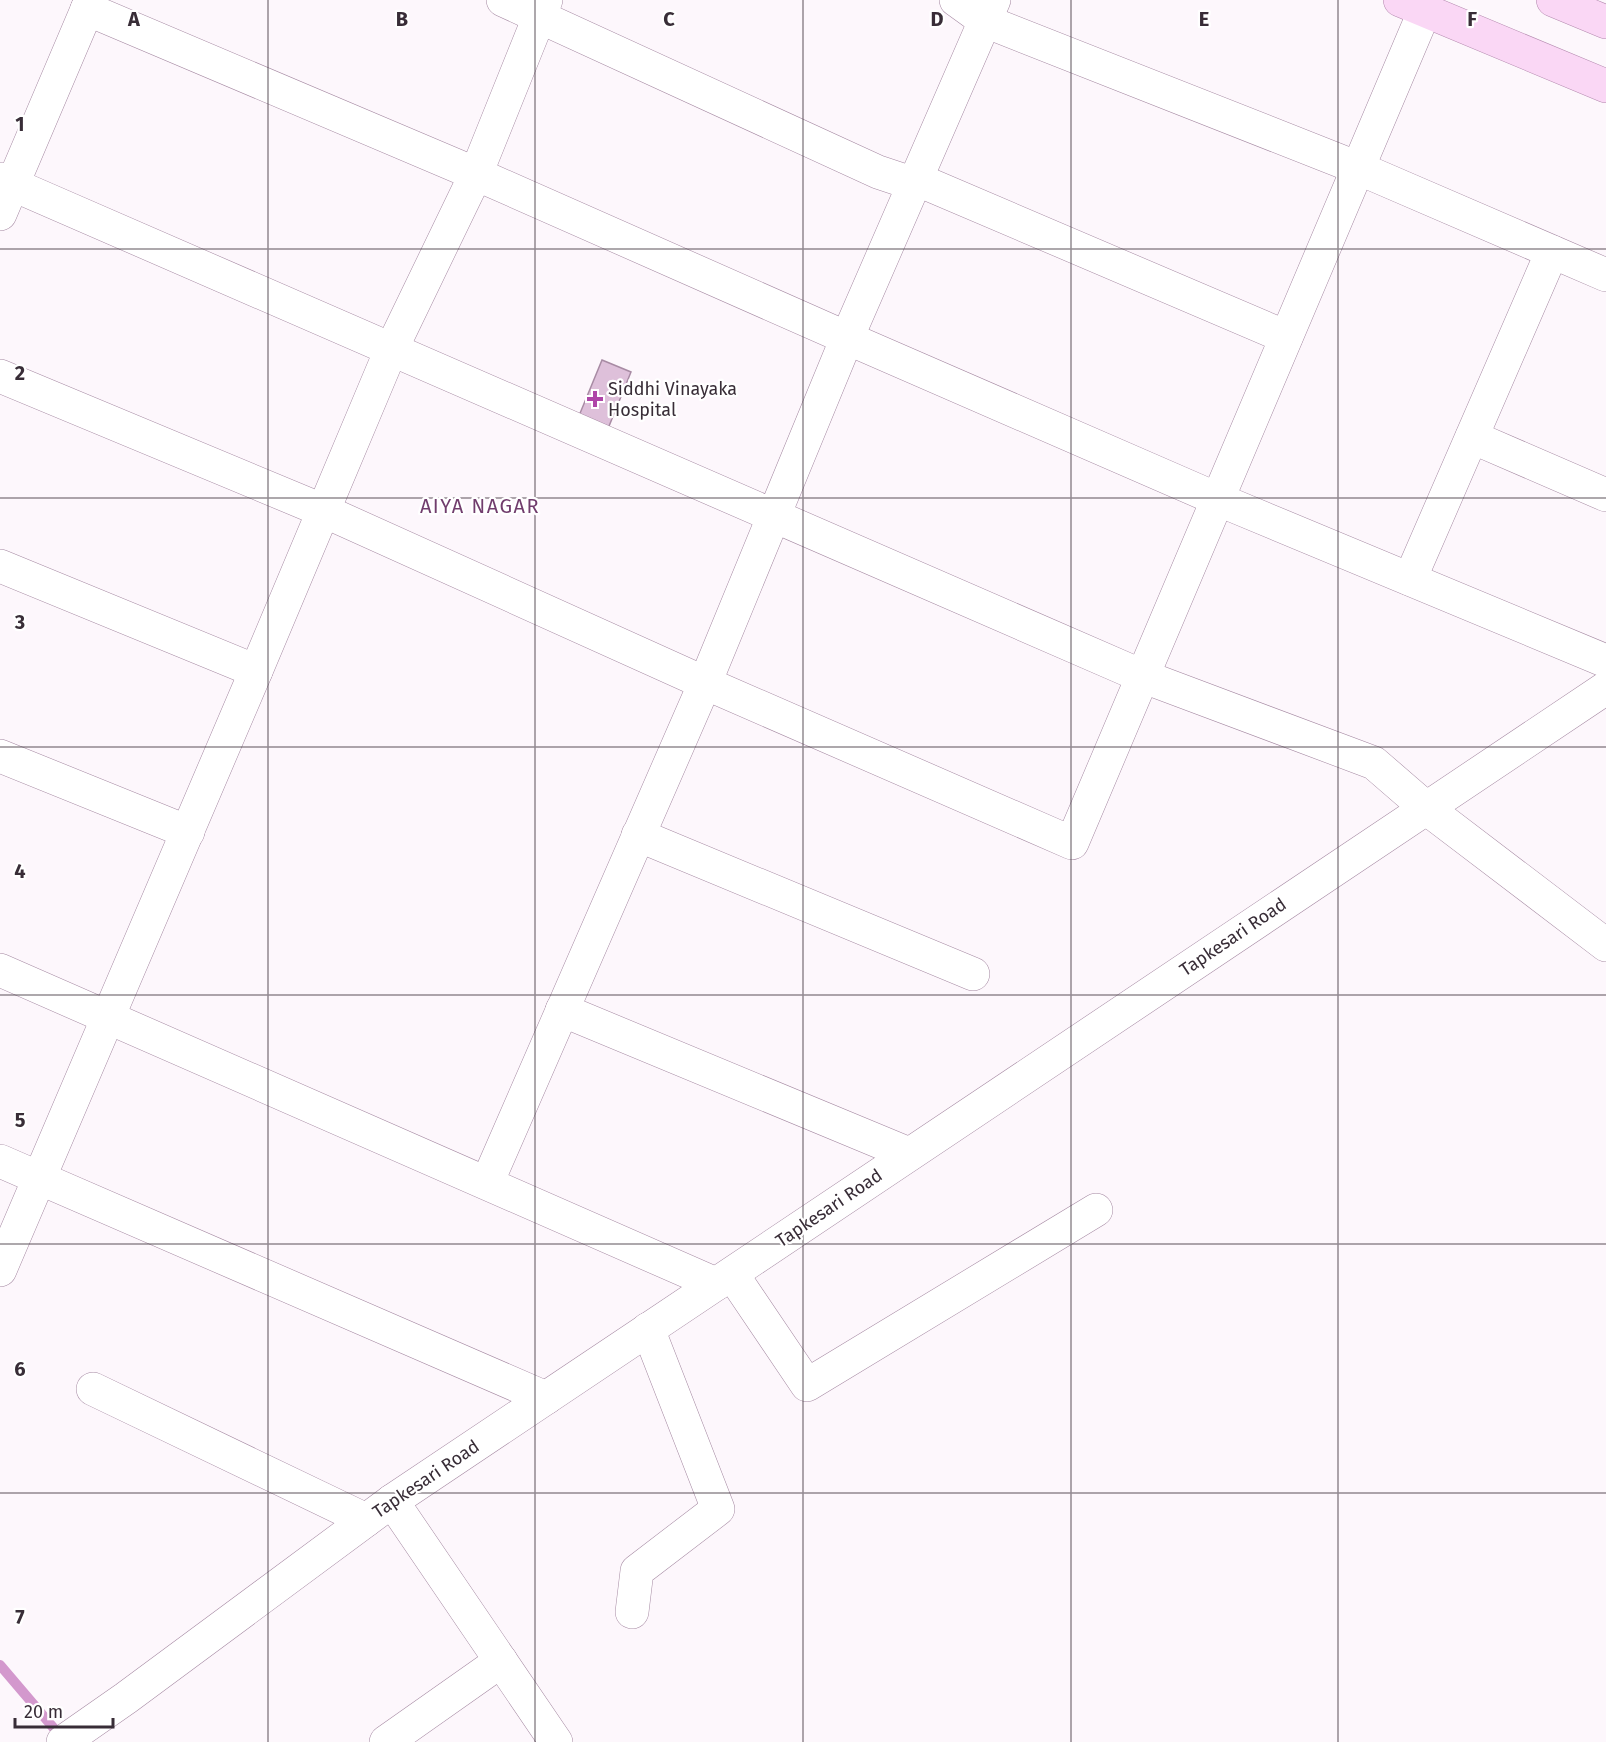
<svg xmlns="http://www.w3.org/2000/svg" width="1606" height="1742" viewBox="0 0 1606 1742" font-family="'Fira Sans',sans-serif">
<style>
.lines{fill:none;stroke-linecap:round;stroke-linejoin:round}
.stream{stroke:#d398cd;stroke-width:10}
.building{fill:#dec0da;stroke:#a88ba4;stroke-width:1.5}
.minor-casing{stroke:#a68aa3;stroke-width:34}
.major-casing{stroke:#b48aaf;stroke-width:34}
.minor{stroke:#fff;stroke-width:33}
.major{stroke:#fad7f5;stroke-width:33}
.grid{fill:none;stroke:#382d37;stroke-width:1.5;stroke-opacity:0.55}
.poi-dot{fill:#af46a8;stroke:#fff;stroke-width:2}
.labels{text-anchor:middle;stroke-width:4.5;stroke-linejoin:round;paint-order:stroke}
.poi-label{font-size:18px;fill:#382d37;stroke:#fff;text-anchor:start}
.street-label{font-size:18px;fill:#382d37;stroke:#fff}
.neighbourhood-label{font-size:20px;letter-spacing:1.5px;fill:#713d6d;stroke:#fff}
.grid-label{font-size:20px;text-anchor:middle;font-weight:bold;fill:#382d37;stroke:#fff;stroke-width:4.5;stroke-linejoin:round;paint-order:stroke}
</style>
<rect width="100%" height="100%" fill="#fdf7fc"/>
<g class="lines">
<path class="stream" d="M0 1665 63 1739"/>
</g>
<path class="building" d="M602 360 631 372 605 436 576 423Z"/>
<g class="lines">
<defs>
<g id="minor">
<path d="M503 0 878 172 914 184"/>
<path d="M956 0 985 21 1358 168 1606 275"/>
<path d="M87 9 476 174 847 338 1217 499 1606 661"/>
<path d="M0 179 1142 676 1374 763 1426 808 1606 945"/>
<path d="M916 179 1286 337"/>
<path d="M0 214 91 0"/>
<path d="M0 376 324 511 705 683 1072 843 1425 10"/>
<path d="M1472 437 1606 495"/>
<path d="M0 566 256 671"/>
<path d="M1410 579 1552 252"/>
<path d="M0 756 188 832"/>
<path d="M638 835 973 974"/>
<path d="M0 970 716 1284"/>
<path d="M562 1010 909 1154"/>
<path d="M0 1161 546 1398"/>
<path d="M487 1183 705 683 847 338 994 0"/>
<path d="M0 1270 256 671 391 350 476 174 546 0"/>
<path d="M732 1274 807 1385 1096 1210"/>
<path d="M93 1389 366 1520"/>
<path d="M392 1501 556 1742"/>
<path d="M632 1612 637 1571 718 1509 648 1329"/>
<path d="M63 1742 126 1698 392 1501 1606 688"/>
<path d="M386 1742 501 1661"/>
</g>
<g id="major">
<path d="M1400 0 1606 86"/>
<path d="M1553 0 1606 22"/>
</g>
</defs>
<use href="#minor" class="minor-casing"/>
<use href="#major" class="major-casing"/>
<use href="#minor" class="minor"/>
<use href="#major" class="major"/>
</g>
<path class="grid" d="M268 0V1742M535 0V1742M803 0V1742M1071 0V1742M1338 0V1742M0 249H1606M0 498H1606M0 747H1606M0 995H1606M0 1244H1606M0 1493H1606"/>
<path class="poi-dot" d="M592 390h6v6h6v6h-6v6h-6v-6h-6v-6h6z"/>
<g class="labels">
<g class="poi-label">
<text x="608" y="395">Siddhi Vinayaka<tspan x="608" dy="21">Hospital</tspan></text>
</g>
<g class="street-label">
<text transform="translate(1233 937) rotate(-34)" y="6">Tapkesari Road</text>
<text transform="translate(829 1208) rotate(-34)" y="6">Tapkesari Road</text>
<text transform="translate(426 1479) rotate(-34)" y="6">Tapkesari Road</text>
</g>
<g class="neighbourhood-label">
<text x="480" y="513">AIYA NAGAR</text>
</g>
</g>
<g class="grid-label">
<text x="134" y="26">A</text>
<text x="402" y="26">B</text>
<text x="669" y="26">C</text>
<text x="937" y="26">D</text>
<text x="1204" y="26">E</text>
<text x="1472" y="26">F</text>
<text x="20" y="131">1</text>
<text x="20" y="380">2</text>
<text x="20" y="629">3</text>
<text x="20" y="878">4</text>
<text x="20" y="1127">5</text>
<text x="20" y="1376">6</text>
<text x="20" y="1624">7</text>
</g>
<path d="M15 1718v9h98v-9" fill="none" stroke="#382d37" stroke-width="3"/>
<text x="24" y="1718" font-size="18" fill="#382d37" stroke="#ffffff" stroke-width="4.5" paint-order="stroke">20 m</text>
</svg>
